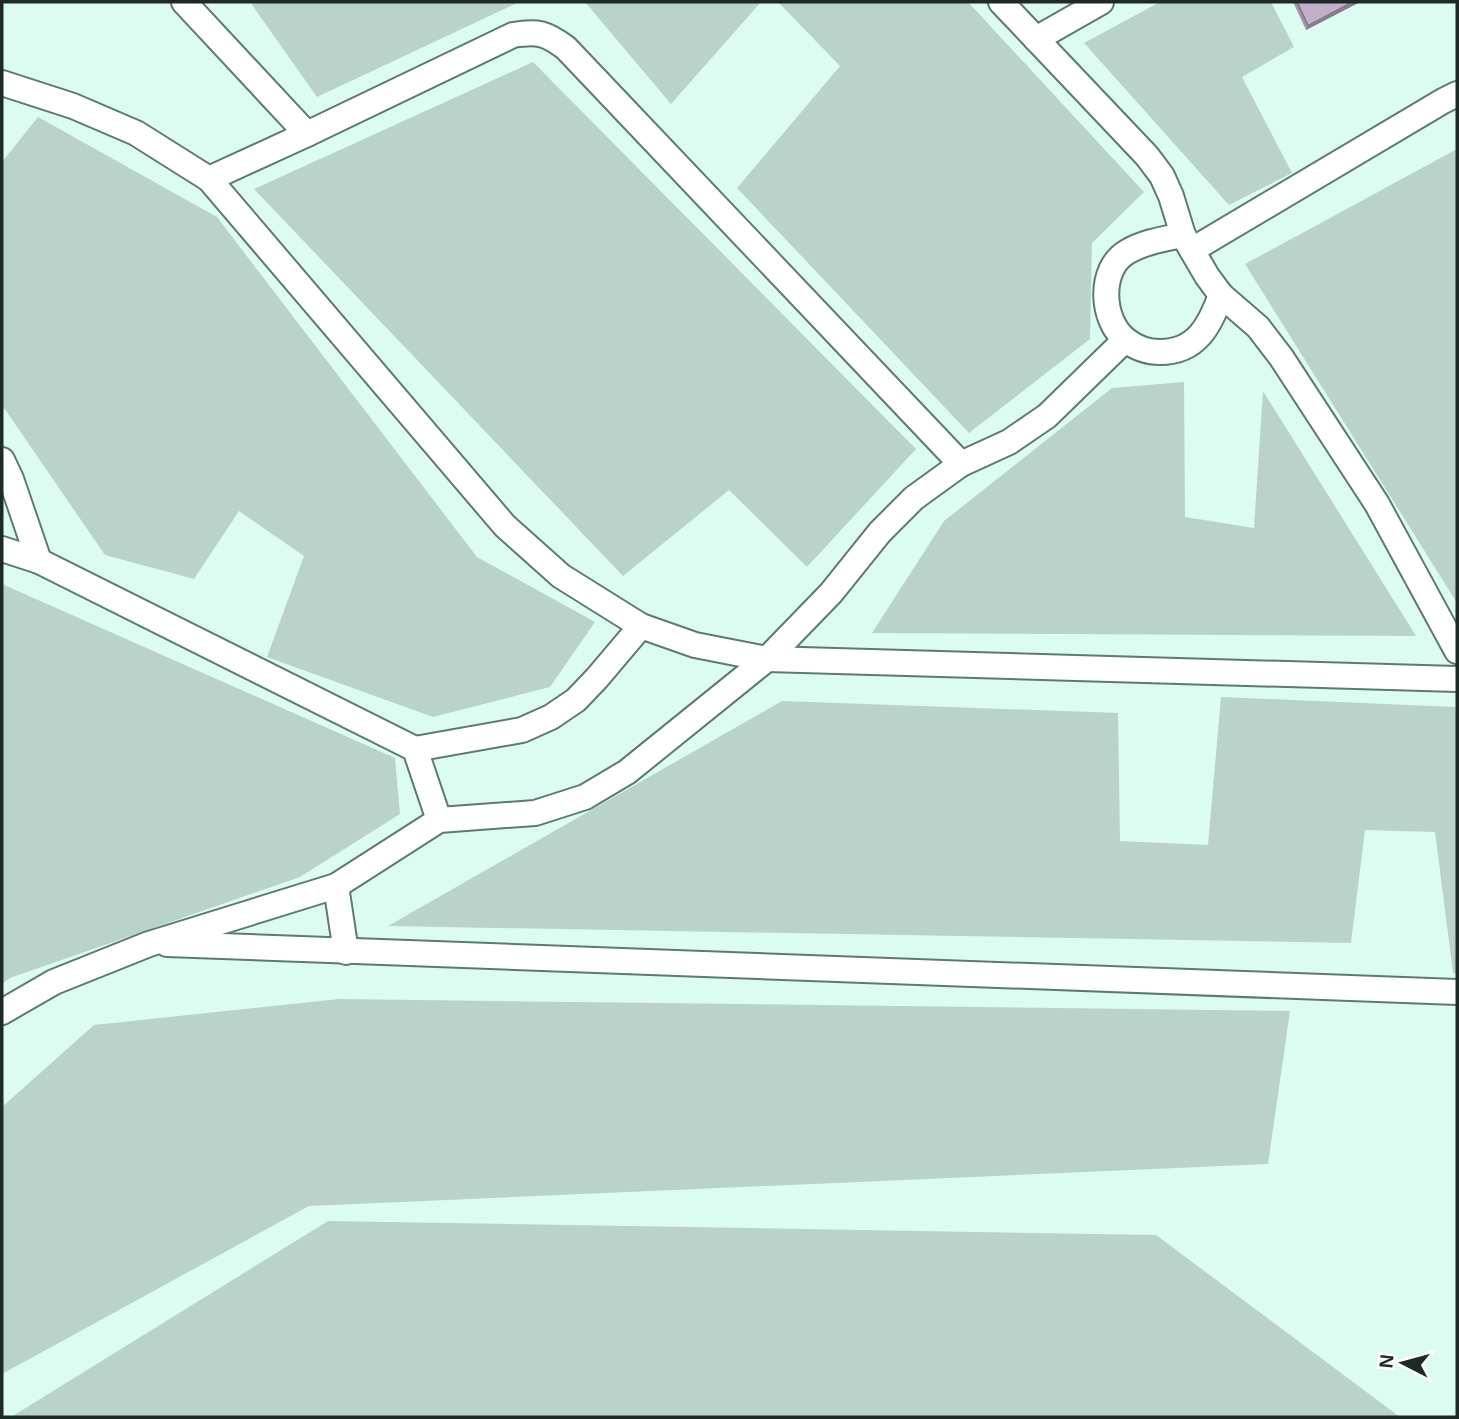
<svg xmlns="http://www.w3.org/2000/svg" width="1459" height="1419" viewBox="0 0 1459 1419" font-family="Arial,sans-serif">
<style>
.green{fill:#bad3ca}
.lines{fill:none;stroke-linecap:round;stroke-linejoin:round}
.minor-casing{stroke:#5d7a70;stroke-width:28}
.minor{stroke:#fff;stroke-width:24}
.wall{fill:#a797af}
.shaded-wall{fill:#887b8e}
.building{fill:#c2b0cb;stroke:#887b8e;stroke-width:2}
</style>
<rect width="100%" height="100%" fill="#dcfcf1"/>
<g class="green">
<path d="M250 2H516L517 3 317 97Z"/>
<path d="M585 2H761L671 104Z"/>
<path d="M778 2H968L1144 192 1092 243 1090 339 969 433 737 188 840 66Z"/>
<path d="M1160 2H1271L1294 47 1242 77 1292 173 1229 205 1084 43Z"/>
<path d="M533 62 916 449 807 567 729 490 623 576 254 189Z"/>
<path d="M38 117 217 217 477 557 595 622 550 687 433 717 267 657 304 556 239 511 194 579 105 555 2 405V162Z"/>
<path d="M1457 149V603L1245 264Z"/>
<path d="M1184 382 1185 517 1254 528 1263 391 1416 636 872 633 944 521 1112 388Z"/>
<path d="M2 584 395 758 400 814 300 877 10 978 2 984Z"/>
<path d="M1221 697 1455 707 1457 715V973H1453L1435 832 1365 830 1351 943 388 926 782 701 1118 713 1120 841 1208 845Z"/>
<path d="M339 999 1290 1011 1268 1164 309 1206 2 1374V1107L94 1025Z"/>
<path d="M328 1221 1156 1235 1400 1417H11Z"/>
</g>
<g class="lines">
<defs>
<g id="minor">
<path d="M184 2 307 134"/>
<path d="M1001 2 1147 156 1162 176 1171 196 1183 235 1207 276 1221 295 1258 327 1281 357 1377 504 1457 651"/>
<path d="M1036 39 1101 2"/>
<path d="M2 83 73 106 136 133 209 179 505 526 561 576 641 626 695 645 767 659 1457 679"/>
<path d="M209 179 307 134 513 35C538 31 546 33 566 48L961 464"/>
<path d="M1183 235C1164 239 1144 242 1127 252 1098 269 1101 321 1126 340 1136 348 1148 352 1160 352 1197 352 1210 325 1221 295"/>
<path d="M1192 250 1443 101 1457 94"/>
<path d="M2 460 11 479 39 561"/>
<path d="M2 549 39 561 415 749 439 820"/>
<path d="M415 749 522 730 551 717 576 700 597 678 641 626"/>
<path d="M336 886 346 952"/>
<path d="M167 944 1457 992"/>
<path d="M2 1012 54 982 149 944 336 886 439 820 535 813 585 797 627 772 767 659 831 593 880 532 914 498 961 464 1009 442 1047 416 1125 340"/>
</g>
</defs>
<use href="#minor" class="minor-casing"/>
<use href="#minor" class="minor"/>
</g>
<path class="wall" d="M1293 2H1360L1306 30Z"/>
<path class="shaded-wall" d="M1353 2H1360L1306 30 1308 26Z"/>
<path class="building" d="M1297 2H1353L1308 26Z"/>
<rect width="1459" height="1419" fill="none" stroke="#1f2a26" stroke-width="7"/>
<g transform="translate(1403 1363) rotate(276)" stroke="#ffffff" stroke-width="5" paint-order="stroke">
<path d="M0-5L12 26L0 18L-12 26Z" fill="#1f2a26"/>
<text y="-10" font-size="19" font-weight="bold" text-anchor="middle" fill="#1f2a26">N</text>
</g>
</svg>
